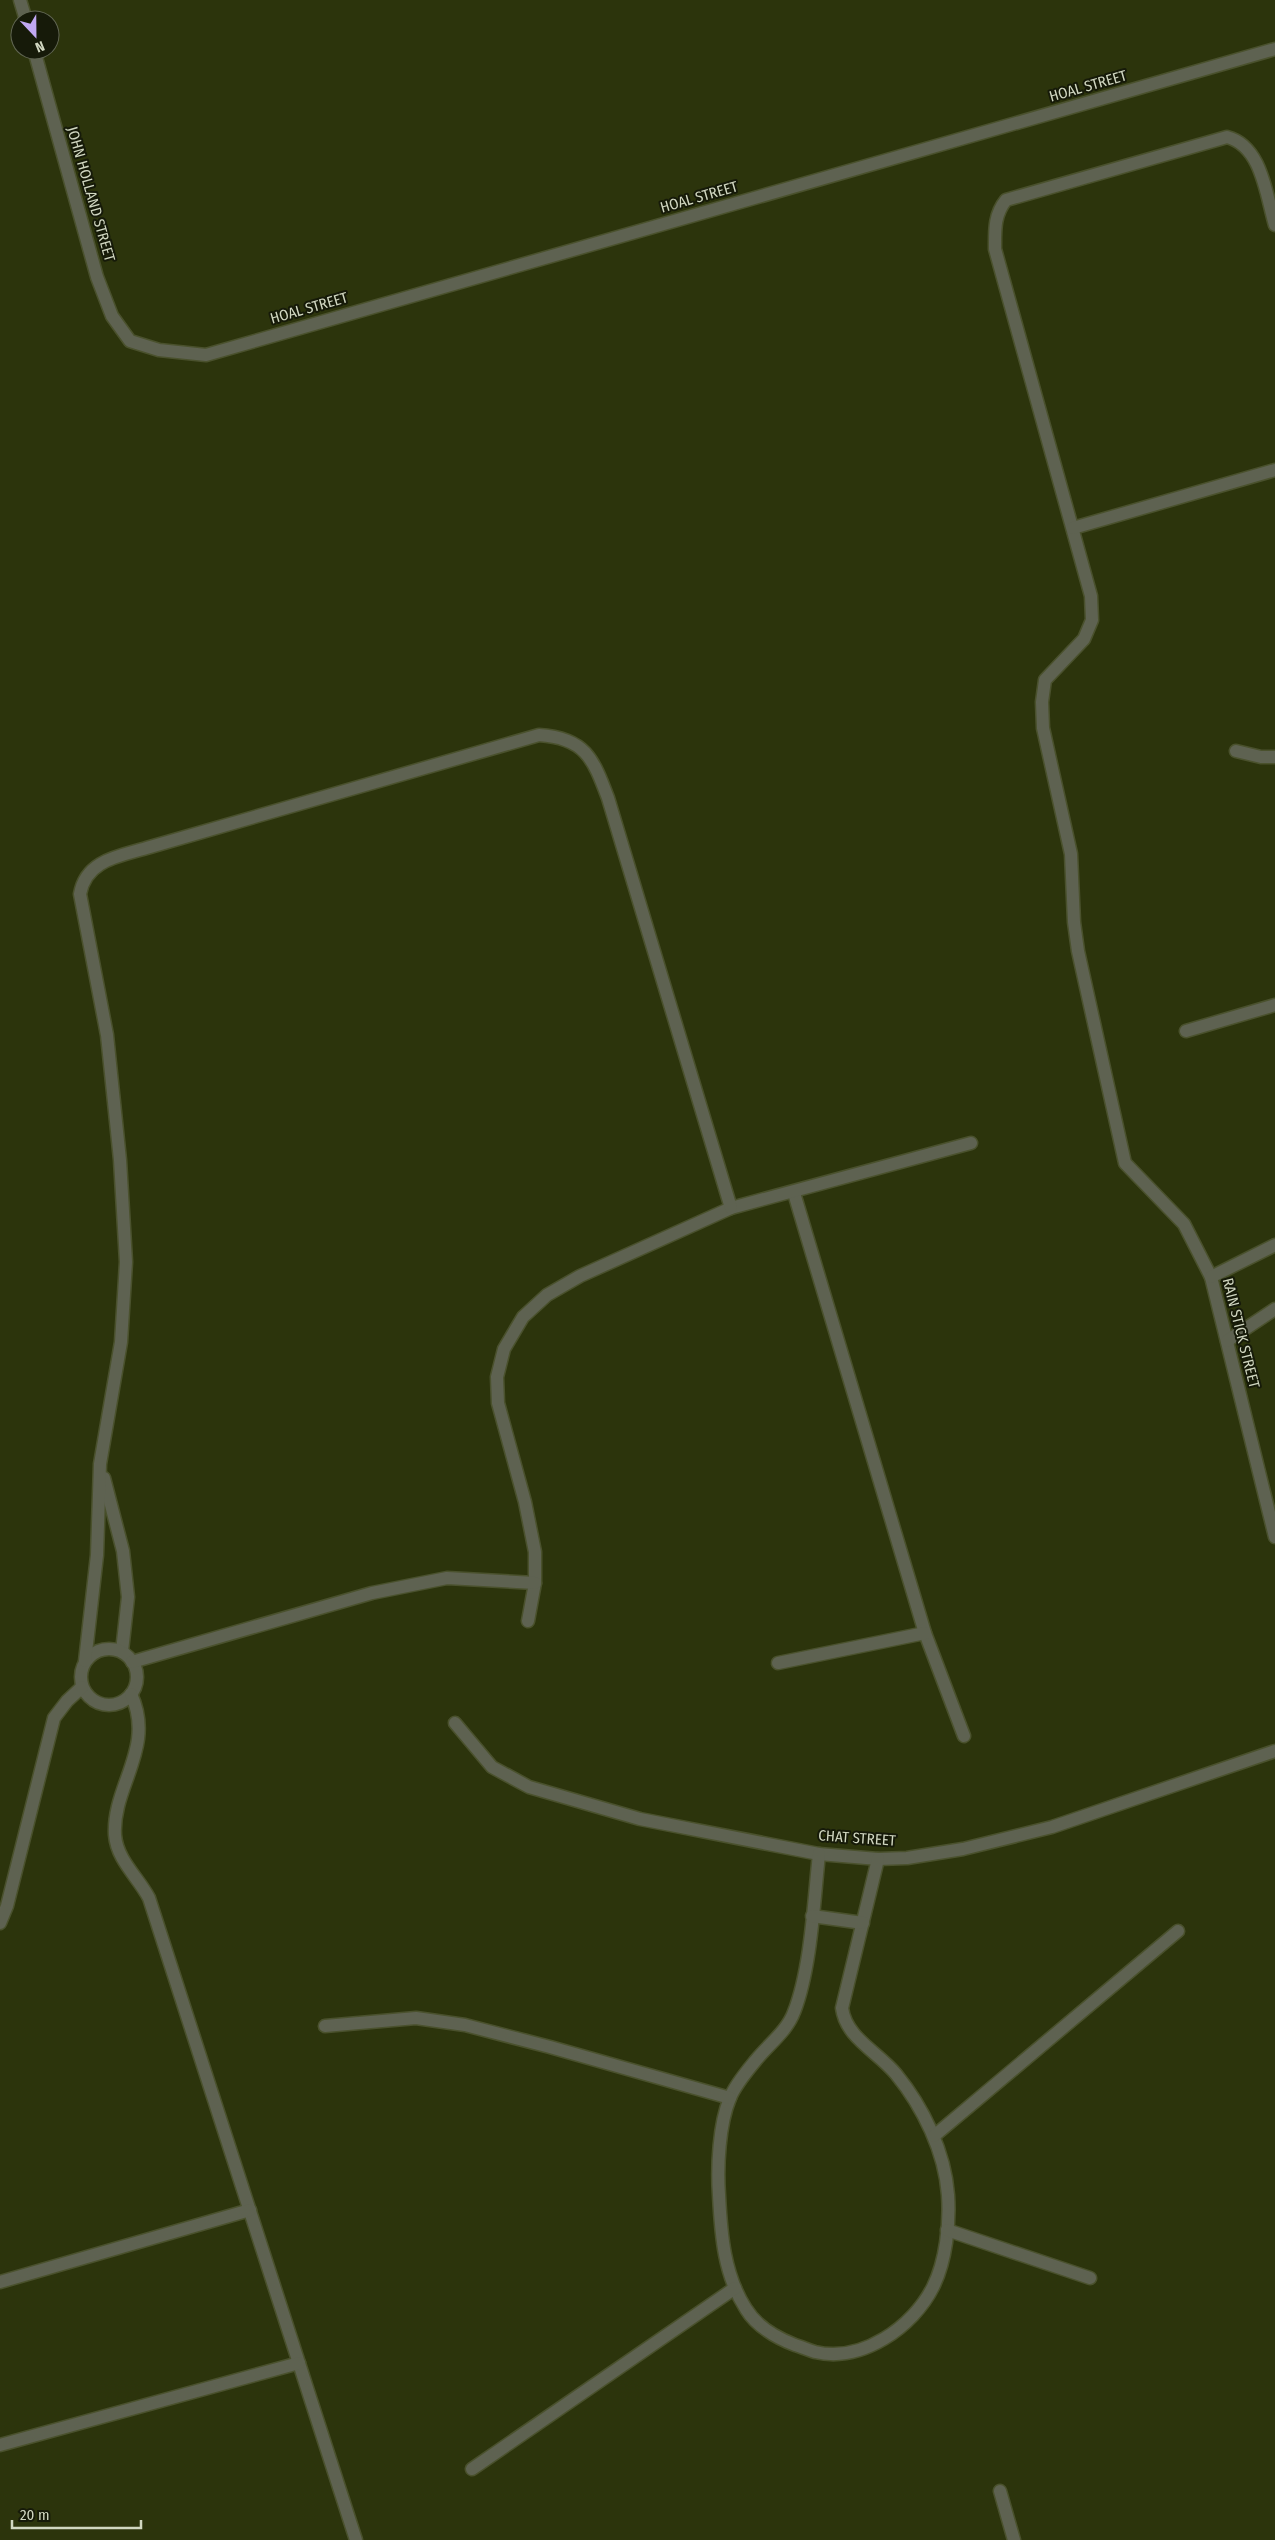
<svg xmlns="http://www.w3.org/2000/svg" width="1275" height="2540" viewBox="0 0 1275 2540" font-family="'Fira Sans Condensed',sans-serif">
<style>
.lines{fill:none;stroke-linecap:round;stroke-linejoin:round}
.street-casing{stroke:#4a512d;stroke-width:15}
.street{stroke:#5e6251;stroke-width:12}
.labels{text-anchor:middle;stroke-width:4;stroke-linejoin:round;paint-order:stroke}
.street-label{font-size:15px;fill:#d1d7c1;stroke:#161a09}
</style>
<rect width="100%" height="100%" fill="#2c340c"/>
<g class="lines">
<defs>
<g id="street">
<path d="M20 0 26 20"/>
<path d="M34 50 97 277 112 316 130 341 159 350 206 355 1275 49"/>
<path d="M1275 225C1266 195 1262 146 1227 137L1006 200C994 215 995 230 995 249L1091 596 1092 620 1084 639 1045 680 1042 702 1043 728 1071 854 1074 922 1078 951 1125 1163 1184 1224 1211 1277 1275 1537"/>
<path d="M1073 528 1275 470"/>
<path d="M1236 751 1261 757H1275"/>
<path d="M1186 1031 1275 1005"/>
<path d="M794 1193 925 1633 964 1736"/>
<path d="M1211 1277 1275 1245"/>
<path d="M1227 1341 1275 1309"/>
<path d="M104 1478 123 1551 128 1597 122 1651"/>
<path d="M528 1621 535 1583V1552L525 1502 498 1403 497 1377 504 1349 523 1317 547 1295 580 1276 731 1208 971 1143"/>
<circle cx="109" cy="1677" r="28"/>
<path d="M85 1661 97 1555 100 1464 121 1342 126 1262 120 1160 107 1035 80 894C86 859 121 856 150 847L539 735C585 738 593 758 608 798L731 1208"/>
<path d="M132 1662 372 1593 447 1578 535 1583"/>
<path d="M778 1663 925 1633"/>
<path d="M131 1694C156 1748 112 1786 115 1835 117 1860 138 1877 149 1898L356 2540"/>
<path d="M455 1723 492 1767 529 1787 640 1819 819 1854 878 1859 907 1858 963 1849 1052 1827 1275 1751"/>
<path d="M819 1854C814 1900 811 1969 794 2012 787 2031 769 2044 756 2060 747 2071 735 2085 730 2098 719 2124 717 2167 719 2195 721 2235 724 2275 746 2309 757 2327 777 2338 795 2345 802 2347 808 2350 815 2352 862 2363 913 2327 933 2287 946 2261 950 2224 948 2195 945 2152 923 2107 896 2074 877 2051 846 2038 842 2008L878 1859"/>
<path d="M812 1916 863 1923"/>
<path d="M0 1923 7 1906 54 1718 67 1701 82 1687"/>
<path d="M325 2026 416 2018 465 2025 550 2047 730 2098"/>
<path d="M934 2136 1178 1931"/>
<path d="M947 2230 1090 2278"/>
<path d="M0 2282 250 2210"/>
<path d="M0 2445 299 2363"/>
<path d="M472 2469 735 2288"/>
<path d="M1000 2491 1014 2540"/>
</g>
</defs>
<use href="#street" class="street-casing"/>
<use href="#street" class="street"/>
</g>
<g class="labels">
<g class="street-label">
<text transform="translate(1088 86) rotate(-16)" y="5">HOAL STREET</text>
<text transform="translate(91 194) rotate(74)" y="5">JOHN HOLLAND STREET</text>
<text transform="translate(699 197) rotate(-16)" y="5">HOAL STREET</text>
<text transform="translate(309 308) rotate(-16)" y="5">HOAL STREET</text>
<text transform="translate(1241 1333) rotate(76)" y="5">RAIN STICK STREET</text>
<text transform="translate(857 1838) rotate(4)" y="5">CHAT STREET</text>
</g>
</g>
<g transform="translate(35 35) rotate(158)"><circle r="24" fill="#161a09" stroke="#616653"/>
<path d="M0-4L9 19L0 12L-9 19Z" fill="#c1a8f3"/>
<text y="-8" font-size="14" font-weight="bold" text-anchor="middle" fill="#d1d7c1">N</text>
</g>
<path d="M12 2520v8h129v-8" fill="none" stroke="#d1d7c1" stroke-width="2.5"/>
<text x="20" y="2520" font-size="15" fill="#d1d7c1" stroke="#161a09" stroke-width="4" paint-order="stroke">20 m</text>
</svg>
